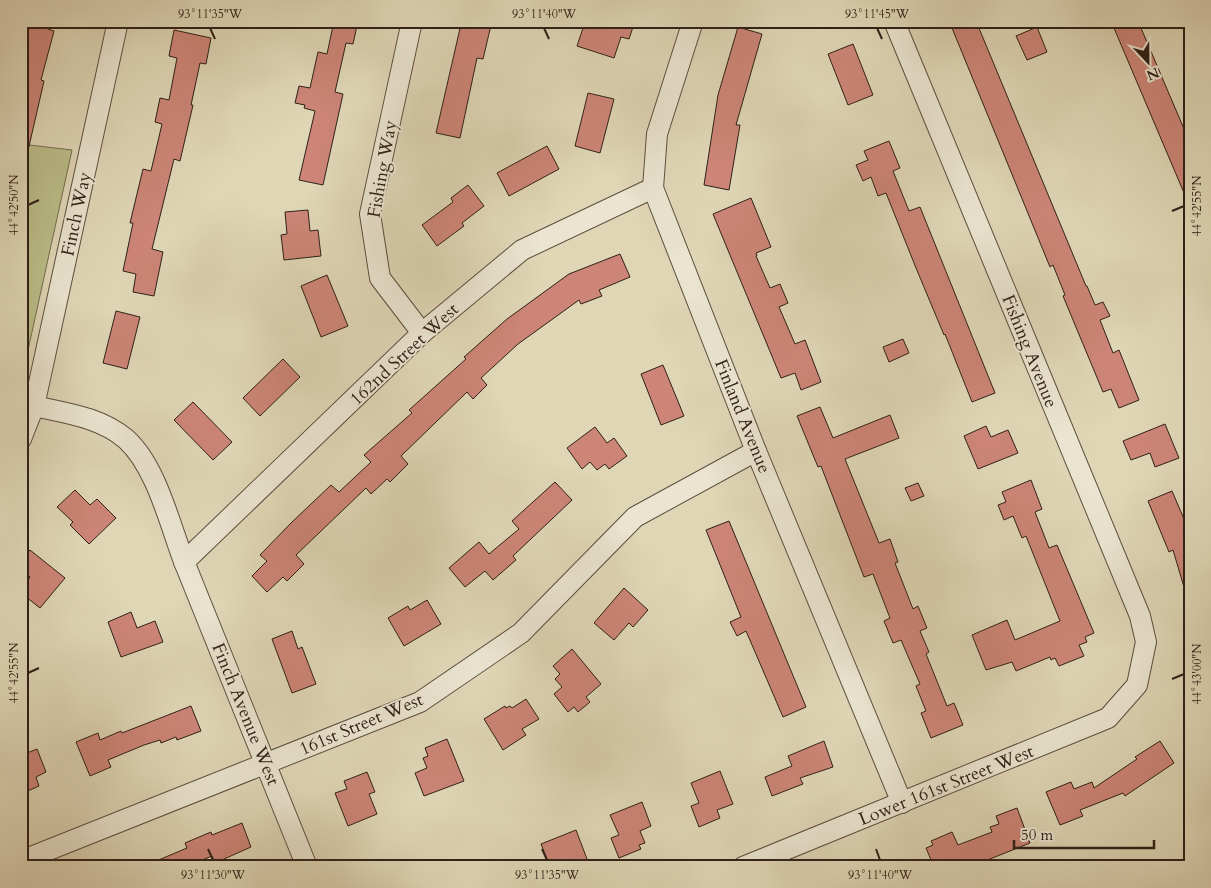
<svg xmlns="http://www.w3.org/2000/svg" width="1211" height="888" viewBox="0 0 1211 888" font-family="Cardo,serif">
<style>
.green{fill:#babc88;stroke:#746e50}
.building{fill:#cc8577;stroke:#2f2017}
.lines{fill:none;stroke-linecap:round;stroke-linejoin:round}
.street-casing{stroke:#5b4e3f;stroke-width:22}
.street{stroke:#eae4d0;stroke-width:20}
.ticks{fill:none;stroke:#2f2017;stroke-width:2}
.labels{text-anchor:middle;stroke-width:4;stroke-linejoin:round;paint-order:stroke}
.street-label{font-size:18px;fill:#2f2017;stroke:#eae4d0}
.neatline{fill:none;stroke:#2f2017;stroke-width:2}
.ticks-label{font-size:12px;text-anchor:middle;fill:#2f2017}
</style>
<rect width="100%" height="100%" fill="#dfd6b6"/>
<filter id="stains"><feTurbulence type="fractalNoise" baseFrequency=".004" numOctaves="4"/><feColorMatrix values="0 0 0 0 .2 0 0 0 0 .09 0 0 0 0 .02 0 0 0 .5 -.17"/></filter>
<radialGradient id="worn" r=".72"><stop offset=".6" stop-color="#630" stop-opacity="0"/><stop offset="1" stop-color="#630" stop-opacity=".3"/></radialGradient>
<path class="green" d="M21 144 72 150 21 382Z"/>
<g class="building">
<path d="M21 21H47L45 28 54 31 41 80 44 81 27 155 21 154Z"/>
<path d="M334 21H358L353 44 346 43 335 92 343 94 323 185 299 180 315 111 304 108 305 105 295 103 299 86 310 88 318 52 327 54Z"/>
<path d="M469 21H492L483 59 477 58 460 138 436 133 461 24 468 26Z"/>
<path d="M583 21H635L629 39 621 37 614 58 577 46 584 25 582 24Z"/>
<path d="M969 21H976L1086 286H1087L1095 305 1103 302 1110 316 1100 320 1113 353 1119 350 1139 400 1119 408 1111 389 1103 392 1063 296 1065 295 1053 265 1050 267 952 28Z"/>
<path d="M1111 21H1138L1190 143V207Z"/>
<path d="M738 27 762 34 736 125H740L729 190 704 185 718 95Z"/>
<path d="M1037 27 1047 52 1027 60 1016 36Z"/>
<path d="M174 30 211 38 206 64 200 63 191 105H193L180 161 174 159 152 249 163 252 154 296 133 292 136 274 123 271 133 223H130L143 169 151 171 162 124 155 122 160 98 169 100 177 58 169 56Z"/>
<path d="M853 44 873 95 848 105 828 54Z"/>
<path d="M588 93 614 99 600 153 575 146Z"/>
<path d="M889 141 900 168 893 171 909 211 920 207 995 393 972 402 945 334 944 335 916 268 886 193 878 196 871 177 863 181 856 165 868 160 864 151Z"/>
<path d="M547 146 559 169 509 196 497 173Z"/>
<path d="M468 185 484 206 462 223 464 226 437 246 422 225 453 202 451 198Z"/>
<path d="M751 198 771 247 756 253 757 256H756L770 288 780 284 788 303 779 307 795 344 805 340 821 382 801 390 795 373 781 378 713 214Z"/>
<path d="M308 210 310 231 318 230 321 256 284 260 281 235 287 234 285 212Z"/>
<path d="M620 254 630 277 599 290 602 296 581 304 579 300 518 344 481 378 487 385 473 399 467 392 401 456 408 464 390 482 387 479 371 494 366 488 296 555 304 564 287 581 283 577 267 592 252 576 267 561 260 555 291 523 331 485 339 492 371 462 364 455 412 413 409 410 466 359 464 357 507 319 569 274Z"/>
<path d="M327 275 348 326 321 337 301 286Z"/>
<path d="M116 311 140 317 127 369 103 363Z"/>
<path d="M903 339 909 353 889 362 883 347Z"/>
<path d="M283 359 300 377 260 416 243 398Z"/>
<path d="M663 365 684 416 661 425 641 374Z"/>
<path d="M193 402 232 442 213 460 174 420Z"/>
<path d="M820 407 833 438 890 415 899 438 845 459 879 543 890 539 898 562 895 563 913 609 918 606 927 628 920 631 929 652 926 654 947 706 954 703 963 725 931 738 921 713 926 711 916 686 920 684 901 640 893 643 884 621 890 618 873 574 864 577 821 466 818 467 797 416Z"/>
<path d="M1165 424 1179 458 1155 467 1150 453 1131 460 1123 441Z"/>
<path d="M986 426 991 437 1008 430 1018 453 978 469 964 436Z"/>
<path d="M595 427 607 443 614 438 627 456 609 469 605 464 597 470 590 462 582 469 567 448Z"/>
<path d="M1031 480 1042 509 1035 512 1049 548 1057 545 1094 633 1085 637 1087 642 1079 645 1084 656 1059 666 1055 658 1051 660 1050 657 1016 671 1012 662 986 670 972 635 1007 620 1015 640 1060 621 1026 536 1022 538 1013 516 1004 520 998 505 1006 502 1002 492Z"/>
<path d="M555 482 572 500 513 556 516 560 493 580 485 571 465 587 449 568 479 542 489 554 519 529 512 521Z"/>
<path d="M918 483 924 496 911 501 905 488Z"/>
<path d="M75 490 90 505 97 499 116 518 89 544 70 525 73 522 57 507Z"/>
<path d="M1172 491 1190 533V594H1186L1173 550 1169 552 1148 501Z"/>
<path d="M729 521 806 707 783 717 746 631 737 636 730 622 741 617 706 530Z"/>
<path d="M30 550 65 578 40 608 21 593V588L30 577 21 570V561Z"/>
<path d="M624 588 648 610 633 627 629 623 614 640 594 623Z"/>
<path d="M427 600 441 624 404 646 388 618 408 606 410 610Z"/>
<path d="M131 612 137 628 155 621 163 642 121 657 108 622Z"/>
<path d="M292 631 298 649 302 647 316 684 292 693 272 639Z"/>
<path d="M572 649 601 684 586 697 590 702 578 712 574 707 568 712 554 694 562 687 555 679 560 674 553 666Z"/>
<path d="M526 699 539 719 522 729 526 735 503 750 484 719 505 706 506 708 510 706 512 708Z"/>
<path d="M191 706 201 731 177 740 176 737 161 743 160 740 144 745 108 760 111 767 90 776 76 742 98 733 100 740 121 731 122 733Z"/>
<path d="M447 739 464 781 424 796 415 773 427 768 423 758 428 756 425 748Z"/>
<path d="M824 741 833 767 800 778 803 784 772 796 765 777 792 766 788 756Z"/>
<path d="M1160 741 1174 763 1125 796 1123 793 1080 810 1083 816 1060 825 1046 792 1071 782 1074 789 1092 782 1094 788 1137 759 1135 757Z"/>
<path d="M21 742H23L27 753 37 749 46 772 36 777 39 786 21 794Z"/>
<path d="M720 771 733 804 717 810 720 818 699 827 691 806 699 803 691 783Z"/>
<path d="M367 772 375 792 369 794 377 814 348 826 335 793 347 789 344 781Z"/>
<path d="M642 802 651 826 640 831 645 843 639 845 641 849 619 858 611 838 619 835 610 815Z"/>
<path d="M1017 808 1030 843 970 867H934L926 848 933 845 931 841 952 832 958 845 992 832 990 827 999 824 996 816Z"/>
<path d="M242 823 251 847 215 863 212 856 185 867H142L187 848 185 843 211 832 212 835Z"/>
<path d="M576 830 590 867H550L541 844Z"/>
</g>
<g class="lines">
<defs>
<g id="street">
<path d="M412 21 370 214 380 278 422 333"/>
<path d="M693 21 657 134 653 188 756 451 902 803"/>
<path d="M34 406C65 413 100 417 126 439 157 467 170 526 185 564 225 665 267 766 307 867"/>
<path d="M21 439 34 406 118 21"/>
<path d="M184 562 422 333 522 250 653 188"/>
<path d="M21 861 420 702 521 633 635 517 756 451"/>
<path d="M743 867 1108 718 1137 685 1146 642 1140 616 894 21"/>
</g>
</defs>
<use href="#street" class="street-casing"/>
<use href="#street" class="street"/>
</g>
<path class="ticks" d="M210 28 215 39M544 28 549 39M877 28 882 39M28 205 39 200M1172 211 1184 206M28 673 39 668M1172 679 1184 674M208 849 213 860M542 849 547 860M876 849 880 860"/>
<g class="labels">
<g class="street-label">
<text transform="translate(382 169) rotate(-80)" y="6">Fishing Way</text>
<text transform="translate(76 214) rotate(-78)" y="6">Finch Way</text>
<text transform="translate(1030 351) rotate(68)" y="6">Fishing Avenue</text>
<text transform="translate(404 354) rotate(-43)" y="6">162nd Street West</text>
<text transform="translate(743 416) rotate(68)" y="6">Finland Avenue</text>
<text transform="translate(246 714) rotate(68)" y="6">Finch Avenue West</text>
<text transform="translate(361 724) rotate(-23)" y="6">161st Street West</text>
<text transform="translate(946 785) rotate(-22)" y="6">Lower 161st Street West</text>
</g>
</g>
<rect width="1211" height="888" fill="none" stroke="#dfd6b6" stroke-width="55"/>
<g transform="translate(1148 62) rotate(158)" stroke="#eae4d0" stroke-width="4" paint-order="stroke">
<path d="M0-4L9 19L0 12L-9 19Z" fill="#2f2017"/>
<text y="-8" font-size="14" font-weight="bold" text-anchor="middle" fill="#2f2017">N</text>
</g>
<path d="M1014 840v8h140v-8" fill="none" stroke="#2f2017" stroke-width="2.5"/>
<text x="1021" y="840" font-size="15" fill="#2f2017" stroke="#eae4d0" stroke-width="4" paint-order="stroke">50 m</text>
<rect x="28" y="28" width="1156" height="832" class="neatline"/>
<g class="ticks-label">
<text x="210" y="18">93°11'35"W</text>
<text x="544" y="18">93°11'40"W</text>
<text x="877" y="18">93°11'45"W</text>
<text transform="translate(14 205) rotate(-90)" y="4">44°42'50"N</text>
<text transform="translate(1197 206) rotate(-90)" y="4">44°42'55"N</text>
<text transform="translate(14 673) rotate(-90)" y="4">44°42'55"N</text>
<text transform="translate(1197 674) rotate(-90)" y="4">44°43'00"N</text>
<text x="213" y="879">93°11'30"W</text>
<text x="547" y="879">93°11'35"W</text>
<text x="880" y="879">93°11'40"W</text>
</g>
<rect width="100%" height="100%" filter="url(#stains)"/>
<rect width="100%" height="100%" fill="url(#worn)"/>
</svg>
